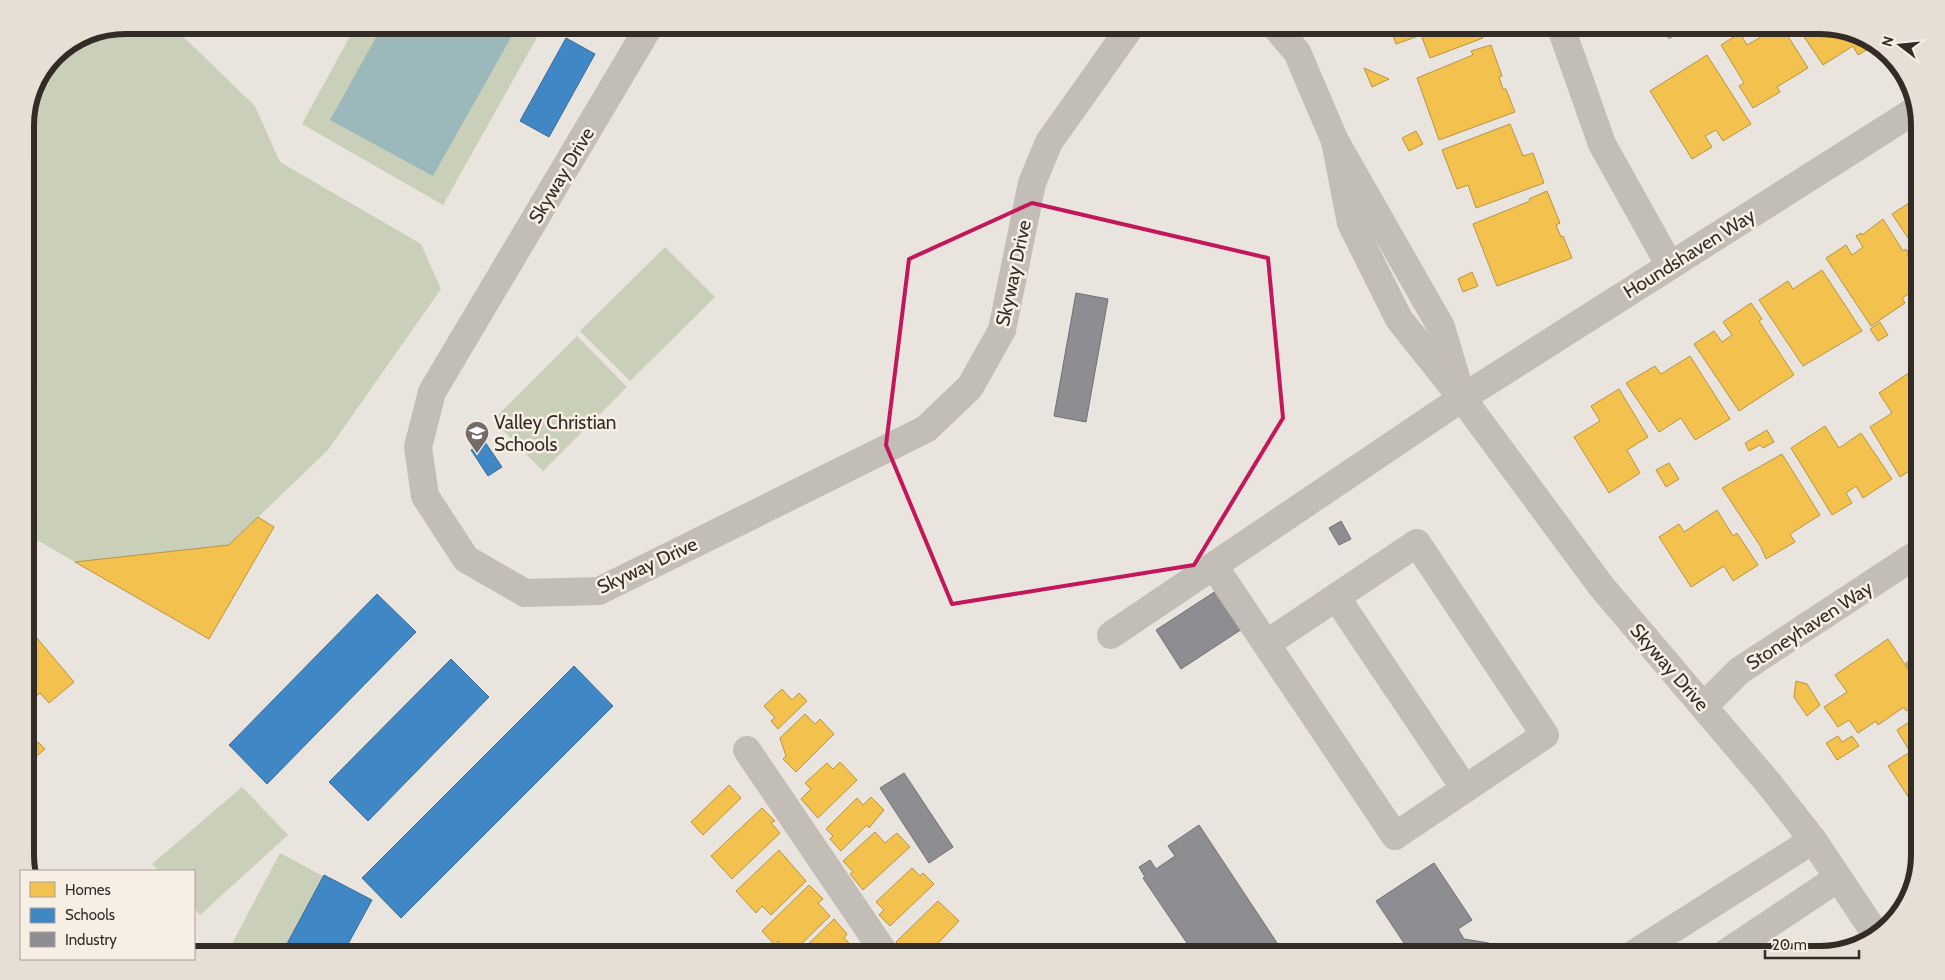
<svg xmlns="http://www.w3.org/2000/svg" width="1945" height="980" viewBox="0 0 1945 980" font-family="Cabin,sans-serif">
<style>
.green{fill:#cacfb9}
.water{fill:#9bb9ba}
.homes{fill:#f2c14e;stroke:#b99442}
.schools{fill:#3f88c5;stroke:#3b6c95}
.industry{fill:#8d8d92;stroke:#727072}
.lines{fill:none;stroke-linecap:round;stroke-linejoin:round}
.minor{stroke:#c3bdb7;stroke-width:28}
.marked{fill:none;stroke:#c2185b;stroke-width:4;stroke-linejoin:round}
.labels{text-anchor:middle;stroke-width:5;stroke-linejoin:round;paint-order:stroke}
.street-label{font-size:19px;fill:#332b26;stroke:#f7efe4}
.poi-label{font-size:19px;fill:#332b26;stroke:#f7efe4;text-anchor:start}
.rim{fill:none;stroke:#332b26;stroke-width:6}
</style>
<rect width="100%" height="100%" fill="#eae4de"/>
<g class="green">
<path d="M125 25H171L255 106 280 162 421 244 441 289 328 450 229 545 75 562 25 533V119L35 81 54 54 87 33Z"/>
<path d="M356 25H544L443 205 302 124Z"/>
<path d="M665 247 715 297 630 381 580 331Z"/>
<path d="M577 336 627 387 543 471 493 420Z"/>
<path d="M242 787 288 835 200 915 194 908V871H159L152 864Z"/>
<path d="M280 853 339 885 302 955H226Z"/>
</g>
<path class="water" d="M383 25H518L433 176 330 120Z"/>
<g class="homes">
<path d="M1389 25H1478L1483 38 1430 58 1421 35 1396 44Z"/>
<path d="M1660 25H1689L1669 39Z"/>
<path d="M1762 25H1781L1808 68 1777 87 1780 92 1753 108 1739 86 1744 83 1721 45 1740 33 1747 45 1761 37 1756 29Z"/>
<path d="M1796 25H1820L1864 35 1875 45 1858 55 1853 46 1823 65Z"/>
<path d="M1491 45 1502 76 1499 77 1503 89H1506L1515 112 1439 140 1417 78 1473 55 1471 51Z"/>
<path d="M1707 55 1751 124 1723 141 1716 130 1705 136 1712 147 1692 159 1650 91Z"/>
<path d="M1364 68 1389 79 1372 87Z"/>
<path d="M1510 124 1523 156 1533 153 1544 183 1476 208 1468 185 1457 189 1442 150Z"/>
<path d="M1416 131 1423 144 1409 151 1402 138Z"/>
<path d="M1547 191 1560 223 1556 225 1561 237 1563 236 1572 258 1497 286 1473 224 1530 201 1529 199Z"/>
<path d="M1920 196V256L1892 214Z"/>
<path d="M1883 219 1903 251 1906 249 1909 254 1907 255 1910 260 1908 261 1920 279V287L1902 298 1905 303 1871 326 1826 258 1846 245 1852 255 1863 247 1856 236 1861 233 1862 235Z"/>
<path d="M1822 270 1862 331 1803 366 1759 300 1788 281 1793 289Z"/>
<path d="M1472 272 1478 286 1463 292 1458 279Z"/>
<path d="M1751 303 1762 319 1759 321 1794 375 1739 411 1694 344 1714 331 1722 342 1732 335 1723 322Z"/>
<path d="M1880 322 1888 335 1878 341 1870 329Z"/>
<path d="M1690 356 1730 419 1695 440 1681 418 1659 432 1626 383 1655 366 1661 374Z"/>
<path d="M1913 370 1920 380V464L1900 477 1870 427 1892 413 1879 393Z"/>
<path d="M1619 389 1648 437 1627 450 1640 473 1609 493 1574 437 1600 421 1591 406Z"/>
<path d="M1825 426 1839 448 1861 433 1892 479 1863 498 1856 486 1846 493 1852 503 1832 515 1791 448Z"/>
<path d="M1767 430 1774 442 1763 448 1760 445 1749 451 1745 443Z"/>
<path d="M1782 454 1820 515 1790 534 1795 542 1766 559 1761 547 1722 488Z"/>
<path d="M1669 463 1679 479 1666 487 1656 470Z"/>
<path d="M1717 510 1733 536 1737 533 1758 565 1733 581 1724 566 1691 587 1659 537 1679 524 1684 532Z"/>
<path d="M258 517 274 527 209 639 75 562 229 545Z"/>
<path d="M25 628 29 633 31 631 74 682 49 703 40 693 25 705Z"/>
<path d="M1888 639 1910 672 1906 663 1915 656 1920 664V702L1906 711 1904 707 1878 725 1876 721 1858 733 1849 720 1838 727 1824 707 1847 692 1835 675Z"/>
<path d="M1796 681 1807 684 1820 705 1807 716 1794 697Z"/>
<path d="M782 689 792 700 799 693 807 701 778 729 771 721 775 718 764 706Z"/>
<path d="M805 714 815 724 820 719 834 734 796 772 783 759 786 756 780 738Z"/>
<path d="M1920 715V795L1911 801 1888 766 1910 752 1897 730Z"/>
<path d="M25 718 35 730 25 737Z"/>
<path d="M1838 736 1842 742 1852 736 1859 746 1837 760 1826 743Z"/>
<path d="M38 742 45 749 32 760 27 753Z"/>
<path d="M840 762 857 780 818 818 801 799 811 789 805 783 827 763 833 769Z"/>
<path d="M729 785 741 798 703 835 691 822Z"/>
<path d="M871 797 884 810 869 828 867 825 841 851 830 839 833 836 826 829 857 798 863 805Z"/>
<path d="M762 808 775 821 771 823 780 833 732 879 711 856Z"/>
<path d="M875 832 885 843 897 833 910 847 863 890 850 874 853 872 843 861Z"/>
<path d="M779 850 806 881 771 915 762 906 756 913 736 891Z"/>
<path d="M912 868 920 876 923 873 934 884 890 926 879 915 884 910 876 902Z"/>
<path d="M809 885 823 899 818 903 830 916 793 952 790 949 788 952 778 941 775 945 762 931Z"/>
<path d="M938 901 959 921 927 955H909L896 942Z"/>
<path d="M834 919 847 934 844 938 856 950 851 955H797Z"/>
<path d="M956 946 964 955 971 948 978 955H947Z"/>
</g>
<g class="schools">
<path d="M566 38 595 54 549 137 520 121Z"/>
<path d="M485 442 502 467 488 476 471 450Z"/>
<path d="M377 594 416 632 267 784 229 745Z"/>
<path d="M451 659 489 697 368 821 329 782Z"/>
<path d="M574 666 613 706 401 918 362 878Z"/>
<path d="M324 875 372 900 342 955H281Z"/>
</g>
<g class="industry">
<path d="M1076 293 1108 299 1086 422 1054 416Z"/>
<path d="M1341 521 1351 539 1339 545 1329 528Z"/>
<path d="M1216 591 1242 629 1181 669 1156 630Z"/>
<path d="M904 773 953 847 929 863 880 788Z"/>
<path d="M1199 825 1285 955H1195L1143 878 1145 877 1139 867 1150 860 1156 869 1175 856 1168 846Z"/>
<path d="M1434 863 1472 920 1458 929 1464 939 1489 943 1497 955H1412L1376 901Z"/>
</g>
<g class="lines">
<g class="minor">
<path d="M650 25 432 392 418 447 425 496 466 559 525 593 599 591 926 429 970 387 1002 330 1032 183 1049 142 1132 25"/>
<path d="M1274 25 1297 52 1335 141 1441 327 1458 384"/>
<path d="M1560 25 1602 144 1670 266"/>
<path d="M1335 141 1351 223 1399 319 1462 398 1601 586 1770 785 1813 840 1877 936"/>
<path d="M1214 566 1395 836 1545 735 1417 543 1266 644"/>
<path d="M1336 597 1465 789"/>
<path d="M1111 635 1462 398 1917 109"/>
<path d="M1704 706 1739 671 1920 552"/>
<path d="M747 750 886 955"/>
<path d="M1632 955 1813 840"/>
<path d="M1723 955 1838 878"/>
</g>
</g>
<path class="marked" d="M1032 203 1268 258 1283 418 1194 565 952 604 886 445 909 259Z"/>
<defs>
<symbol id="school-pin" viewBox="-11 -11 22 30"><path d="M0 17L-7.5 6A9.5 9.5 0 1 1 7.5 6Z" fill="#736c66" stroke="#f7efe4"/><path d="M0-5L7-2L0 1L-7-2ZM-4 1L0 2.5L4 1V4Q0 6-4 4Z" fill="#fff"/></symbol>
</defs>
<g fill-rule="evenodd">
<use href="#school-pin" x="463" y="419" width="28" height="38"/>
</g>
<g class="labels">
<g class="street-label">
<text transform="translate(561 175) rotate(-59)" y="7">Skyway Drive</text>
<text transform="translate(1689 253) rotate(-32)" y="7">Houndshaven Way</text>
<text transform="translate(1013 273) rotate(-78)" y="7">Skyway Drive</text>
<text transform="translate(647 565) rotate(-25)" y="7">Skyway Drive</text>
<text transform="translate(1809 625) rotate(-33)" y="7">Stoneyhaven Way</text>
<text transform="translate(1670 667) rotate(49)" y="7">Skyway Drive</text>
</g>
<g class="poi-label">
<text x="494" y="429">Valley Christian<tspan x="494" dy="22">Schools</tspan></text>
</g>
</g>
<path d="M0 0H1945V980H0ZM125 34H1820A91 91 0 0 1 1911 125V855A91 91 0 0 1 1820 946H125A91 91 0 0 1 34 855V125A91 91 0 0 1 125 34Z" fill="#e7dfd5" fill-rule="evenodd"/>
<path class="rim" d="M125 34H1820A91 91 0 0 1 1911 125V855A91 91 0 0 1 1820 946H125A91 91 0 0 1 34 855V125A91 91 0 0 1 125 34Z"/>
<rect x="20" y="870" width="175" height="90" fill="#f7efe4" stroke="#a9a198"/>
<rect x="30" y="882" width="25" height="15" fill="#f2c14e" stroke="#a9a198"/>
<text x="65" y="895" font-size="15" fill="#332b26">Homes</text>
<rect x="30" y="908" width="25" height="15" fill="#3f88c5" stroke="#a9a198"/>
<text x="65" y="920" font-size="15" fill="#332b26">Schools</text>
<rect x="30" y="932" width="25" height="15" fill="#8d8d92" stroke="#a9a198"/>
<text x="65" y="945" font-size="15" fill="#332b26">Industry</text>
<g transform="translate(1900 45) rotate(286)" stroke="#f7efe4" stroke-width="4" paint-order="stroke">
<path d="M0-4L9 19L0 12L-9 19Z" fill="#332b26"/>
<text y="-8" font-size="14" font-weight="bold" text-anchor="middle" fill="#332b26">N</text>
</g>
<path d="M1765 950v8h94v-8" fill="none" stroke="#332b26" stroke-width="2.5"/>
<text x="1772" y="950" font-size="15" fill="#332b26" stroke="#f7efe4" stroke-width="4" paint-order="stroke">20 m</text>
</svg>
